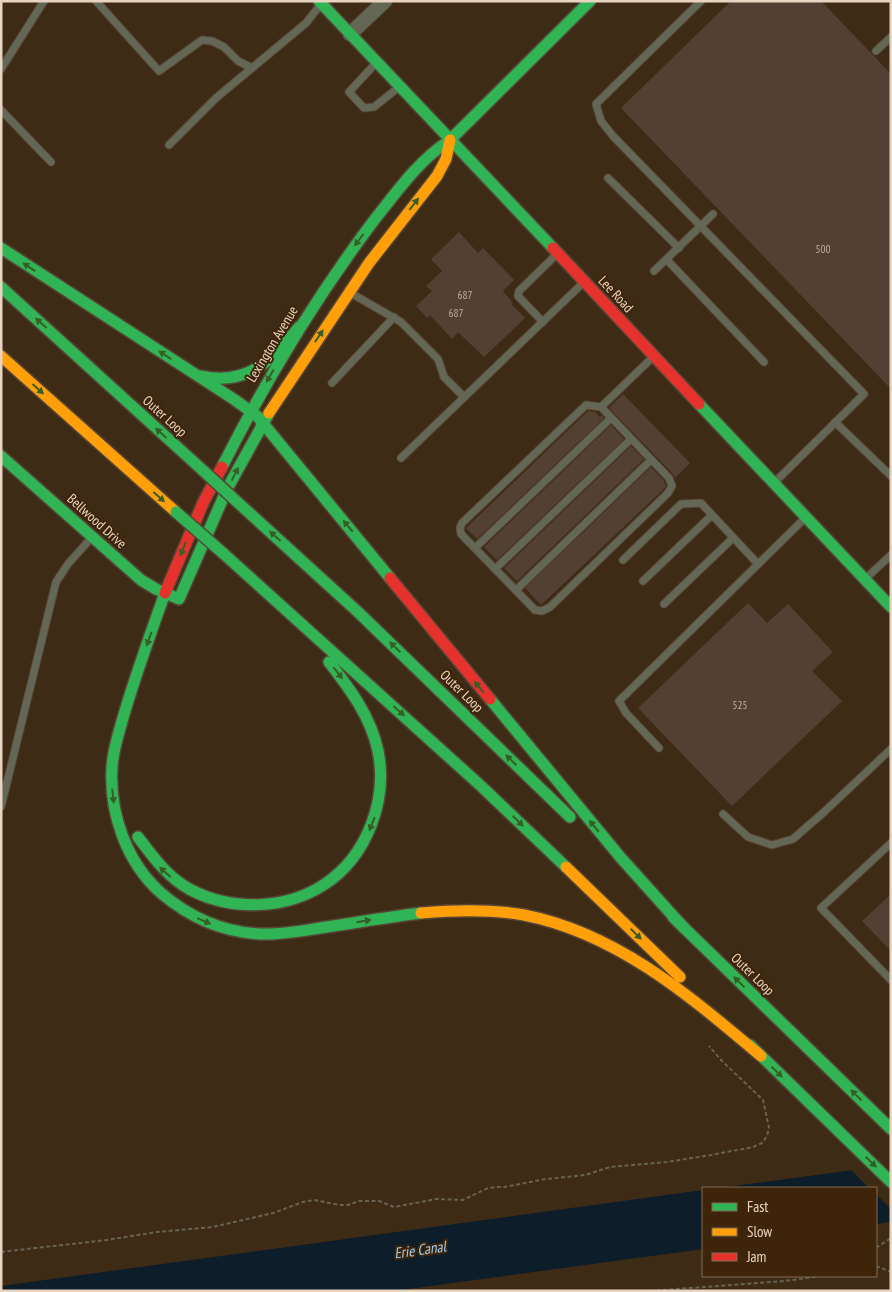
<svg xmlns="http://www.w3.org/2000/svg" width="892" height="1292" viewBox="0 0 892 1292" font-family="'PT Sans Narrow',sans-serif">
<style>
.water{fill:#0d1d29}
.pier{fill:#3e2b16}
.building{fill:#524132}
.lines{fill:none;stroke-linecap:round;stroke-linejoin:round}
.lane-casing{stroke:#564635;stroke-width:9}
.street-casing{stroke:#564635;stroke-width:16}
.fast-casing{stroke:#564635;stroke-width:14}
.slow-casing{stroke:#564635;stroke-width:14}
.jam-casing{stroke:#564635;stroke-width:14}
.path{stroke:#676353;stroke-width:2;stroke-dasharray:4 2.5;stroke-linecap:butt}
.lane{stroke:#656756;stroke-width:7}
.street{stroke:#656756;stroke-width:14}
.fast{stroke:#30b455;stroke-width:11}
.slow{stroke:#ff9f0a;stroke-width:11}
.jam{stroke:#e5322d;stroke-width:11}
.fast-bridge-casing{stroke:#564635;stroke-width:14;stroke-linecap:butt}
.fast-bridge{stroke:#30b455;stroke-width:11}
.oneway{fill:#385e27}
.labels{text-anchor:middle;stroke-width:4;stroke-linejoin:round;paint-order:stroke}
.number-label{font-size:11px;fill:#c3af9d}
.street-label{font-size:14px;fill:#e9d4c1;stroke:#3e2409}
.water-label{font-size:15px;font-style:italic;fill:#9ccef7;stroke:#3e2409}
</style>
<rect width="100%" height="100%" fill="#3e2b16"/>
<g class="water">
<path d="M891 1165V1222L876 1224V1188H718Z"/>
<path d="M703 1190V1249L394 1291H1V1286Z"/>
</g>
<path class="pier" d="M889 1162 891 1165V1209L876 1194V1188H869L849 1168Z"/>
<g class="building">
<path d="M731 1H821L891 74V389L621 108Z"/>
<path d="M459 232 478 253 483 248 514 280 503 291 513 303 511 304 525 318 484 357 458 332 452 339 430 315 427 318 416 306 432 291 426 286 442 271 431 259Z"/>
<path d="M623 394 690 463 675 478 673 474 609 408Z"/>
<path d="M588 411 595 412 600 417 602 415 604 418 477 539 466 528Z"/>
<path d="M611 425 624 439 497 560 484 547Z"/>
<path d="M631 446 644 459 517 581 504 568Z"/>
<path d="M651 467 664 481 666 486 665 488 541 605 525 588Z"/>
<path d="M748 603 767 623 788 604 833 652 812 671 842 701 732 806 638 708Z"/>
<path d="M891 894V951L862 921Z"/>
</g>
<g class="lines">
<defs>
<g id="lane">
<path d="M96 1 159 71 202 40 212 41 224 47 238 61 252 68"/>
<path d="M701 1 596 104 601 121 613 136 864 394 774 483"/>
<path d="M876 51 891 37"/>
<path d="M376 63 349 92 364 108 374 107 399 87"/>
<path d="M1 69 44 1"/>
<path d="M1 110 51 162"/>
<path d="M169 145 216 98 306 23 321 4"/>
<path d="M608 178 679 248"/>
<path d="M667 260 764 362"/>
<path d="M654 271 713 214"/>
<path d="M349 292 401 322 438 359 444 377 464 397"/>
<path d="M543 322 518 296 519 291 557 254"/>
<path d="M332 383 394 317"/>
<path d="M601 407 586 405 462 523 460 528 461 534 535 610 542 611 550 607 668 493 672 486 669 478 601 407 654 356"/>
<path d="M835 422 891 476"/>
<path d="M401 458 584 282"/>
<path d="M475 548 611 418"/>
<path d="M623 560 681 504 701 503 758 564"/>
<path d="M495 569 631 439"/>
<path d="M865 579 891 555"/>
<path d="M643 581 712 515"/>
<path d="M516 590 651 460"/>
<path d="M664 604 733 538"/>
<path d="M659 748 626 713 619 701 806 517"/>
<path d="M1 807 56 582 68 564 92 537"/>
<path d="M723 814 748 837 772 845 793 839 824 812 891 749"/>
<path d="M891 843 821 908 891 980"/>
</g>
<path id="street" d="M350 34 385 1"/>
<g id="fast">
<path d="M319 1 553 248"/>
<path d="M1 248 235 400 257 416 390 578"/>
<path d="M1 287 197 465"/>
<path d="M201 376C247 386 272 361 299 327"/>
<path d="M699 404 891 607"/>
<path d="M1 456 141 580 156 589 179 599 227 489 269 413"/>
<path d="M222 467C266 380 316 297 375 219 399 189 418 161 450 140L590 1"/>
<path d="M245 509 358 612 570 817"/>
<path d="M224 554 481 786 566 867"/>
<path d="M165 593C151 632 137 671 125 711 120 729 113 748 112 767 109 812 126 862 161 893 189 917 223 932 260 934 280 935 301 931 320 928 354 923 388 917 421 913"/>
<path d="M490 699 621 858 684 928"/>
<path d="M138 837C153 857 168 878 191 890 232 911 286 910 325 884 367 856 388 800 378 751 371 717 350 689 329 662"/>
<path d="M673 917 891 1129"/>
<path d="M750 1045 891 1182"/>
</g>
<g id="slow">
<path d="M1 356 176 512"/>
<path d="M269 413 369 263 437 176 446 159 450 140"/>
<path d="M566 867 680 977"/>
<path d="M421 913C455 910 491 909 524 915 617 933 691 997 761 1056"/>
</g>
<g id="jam">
<path d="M553 248 699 404"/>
<path d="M390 578 490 699"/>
<path d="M165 593 203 503 222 467"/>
</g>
</defs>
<use href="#lane" class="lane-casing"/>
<use href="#street" class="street-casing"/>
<use href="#fast" class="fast-casing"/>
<use href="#slow" class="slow-casing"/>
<use href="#jam" class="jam-casing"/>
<g class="path">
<path d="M876 1248 891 1238"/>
<path d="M1 1252 106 1240 157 1232 213 1227 273 1213 303 1202 314 1200 340 1205H348L359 1201H379L394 1207 436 1199 463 1200 488 1188 496 1187H504L546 1179 585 1175 610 1167 667 1162 711 1155 753 1147 762 1143 767 1136 769 1128 763 1100 722 1061 709 1046"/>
<path d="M876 1266 891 1272"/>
<path d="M650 1291 785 1281 821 1276"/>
</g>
<use href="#lane" class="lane"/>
<use href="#street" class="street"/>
<use href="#fast" class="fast"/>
<use href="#slow" class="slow"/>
<use href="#jam" class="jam"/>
<defs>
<g id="fast-bridge">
<path d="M197 465 245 509"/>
<path d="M176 512 224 554"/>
</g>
</defs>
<use href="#fast-bridge" class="fast-bridge-casing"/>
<use href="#fast-bridge" class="fast-bridge"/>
</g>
<defs><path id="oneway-solid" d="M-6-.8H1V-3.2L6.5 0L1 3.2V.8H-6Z" transform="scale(1.25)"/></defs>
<g class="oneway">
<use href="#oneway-solid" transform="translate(414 204) rotate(-52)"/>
<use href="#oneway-solid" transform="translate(359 240) rotate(127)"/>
<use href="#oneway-solid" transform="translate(29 267) rotate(-146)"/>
<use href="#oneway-solid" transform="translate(41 323) rotate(-138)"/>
<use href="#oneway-solid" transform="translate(319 336) rotate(-56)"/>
<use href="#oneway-solid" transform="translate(165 355) rotate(-147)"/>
<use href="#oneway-solid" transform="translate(270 376) rotate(120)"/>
<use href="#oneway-solid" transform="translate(38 389) rotate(42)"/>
<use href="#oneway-solid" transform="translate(161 433) rotate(-138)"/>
<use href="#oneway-solid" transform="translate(235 474) rotate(-63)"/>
<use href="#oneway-solid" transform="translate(159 497) rotate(41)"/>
<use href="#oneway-solid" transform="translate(348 526) rotate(-130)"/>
<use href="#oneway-solid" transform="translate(275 536) rotate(-138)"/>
<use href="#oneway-solid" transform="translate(183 549) rotate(113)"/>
<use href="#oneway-solid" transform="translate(149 639) rotate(110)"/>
<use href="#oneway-solid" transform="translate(395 647) rotate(-136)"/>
<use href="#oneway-solid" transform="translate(338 673) rotate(52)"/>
<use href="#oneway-solid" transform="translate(479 687) rotate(-130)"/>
<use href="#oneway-solid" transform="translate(399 711) rotate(42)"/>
<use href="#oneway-solid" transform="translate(511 760) rotate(-136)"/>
<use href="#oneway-solid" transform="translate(113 796) rotate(84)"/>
<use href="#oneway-solid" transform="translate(518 821) rotate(44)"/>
<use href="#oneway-solid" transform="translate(372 824) rotate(112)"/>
<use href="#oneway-solid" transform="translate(594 826) rotate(-130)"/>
<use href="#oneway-solid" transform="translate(165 872) rotate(-138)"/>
<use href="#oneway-solid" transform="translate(204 921) rotate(23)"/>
<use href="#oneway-solid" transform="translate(364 921) rotate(-9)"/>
<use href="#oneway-solid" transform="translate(636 934) rotate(44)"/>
<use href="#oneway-solid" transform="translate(739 982) rotate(-136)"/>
<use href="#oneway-solid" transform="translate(777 1072) rotate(44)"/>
<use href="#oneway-solid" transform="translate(856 1095) rotate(-136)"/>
<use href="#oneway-solid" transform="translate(871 1162) rotate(44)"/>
</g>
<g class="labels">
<g class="number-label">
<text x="823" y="253">500</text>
<text x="465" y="299">687</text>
<text x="456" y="317">687</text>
<text x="740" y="709">525</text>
</g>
<g class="street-label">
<text transform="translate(616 294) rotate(47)" y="5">Lee Road</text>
<text transform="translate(272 344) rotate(-59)" y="5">Lexington Avenue</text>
<text transform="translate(165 416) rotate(42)" y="5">Outer Loop</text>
<text transform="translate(97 521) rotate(42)" y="5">Bellwood Drive</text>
<text transform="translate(462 691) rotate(44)" y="5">Outer Loop</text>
<text transform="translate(753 974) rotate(44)" y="5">Outer Loop</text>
</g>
<g class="water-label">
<text transform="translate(420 1250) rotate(-8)" y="5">Erie Canal</text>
</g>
</g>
<rect width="892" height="1292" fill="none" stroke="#e9d4c1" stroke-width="5"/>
<rect x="702" y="1187" width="175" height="90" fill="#3e2409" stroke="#826a53"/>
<rect x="712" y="1203" width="25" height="8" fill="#30b455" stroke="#826a53"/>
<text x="747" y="1212" font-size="15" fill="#e9d4c1">Fast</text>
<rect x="712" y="1228" width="25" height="8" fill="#ff9f0a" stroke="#826a53"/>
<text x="747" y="1237" font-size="15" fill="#e9d4c1">Slow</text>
<rect x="712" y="1253" width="25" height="8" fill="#e5322d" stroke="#826a53"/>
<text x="747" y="1262" font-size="15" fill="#e9d4c1">Jam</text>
</svg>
